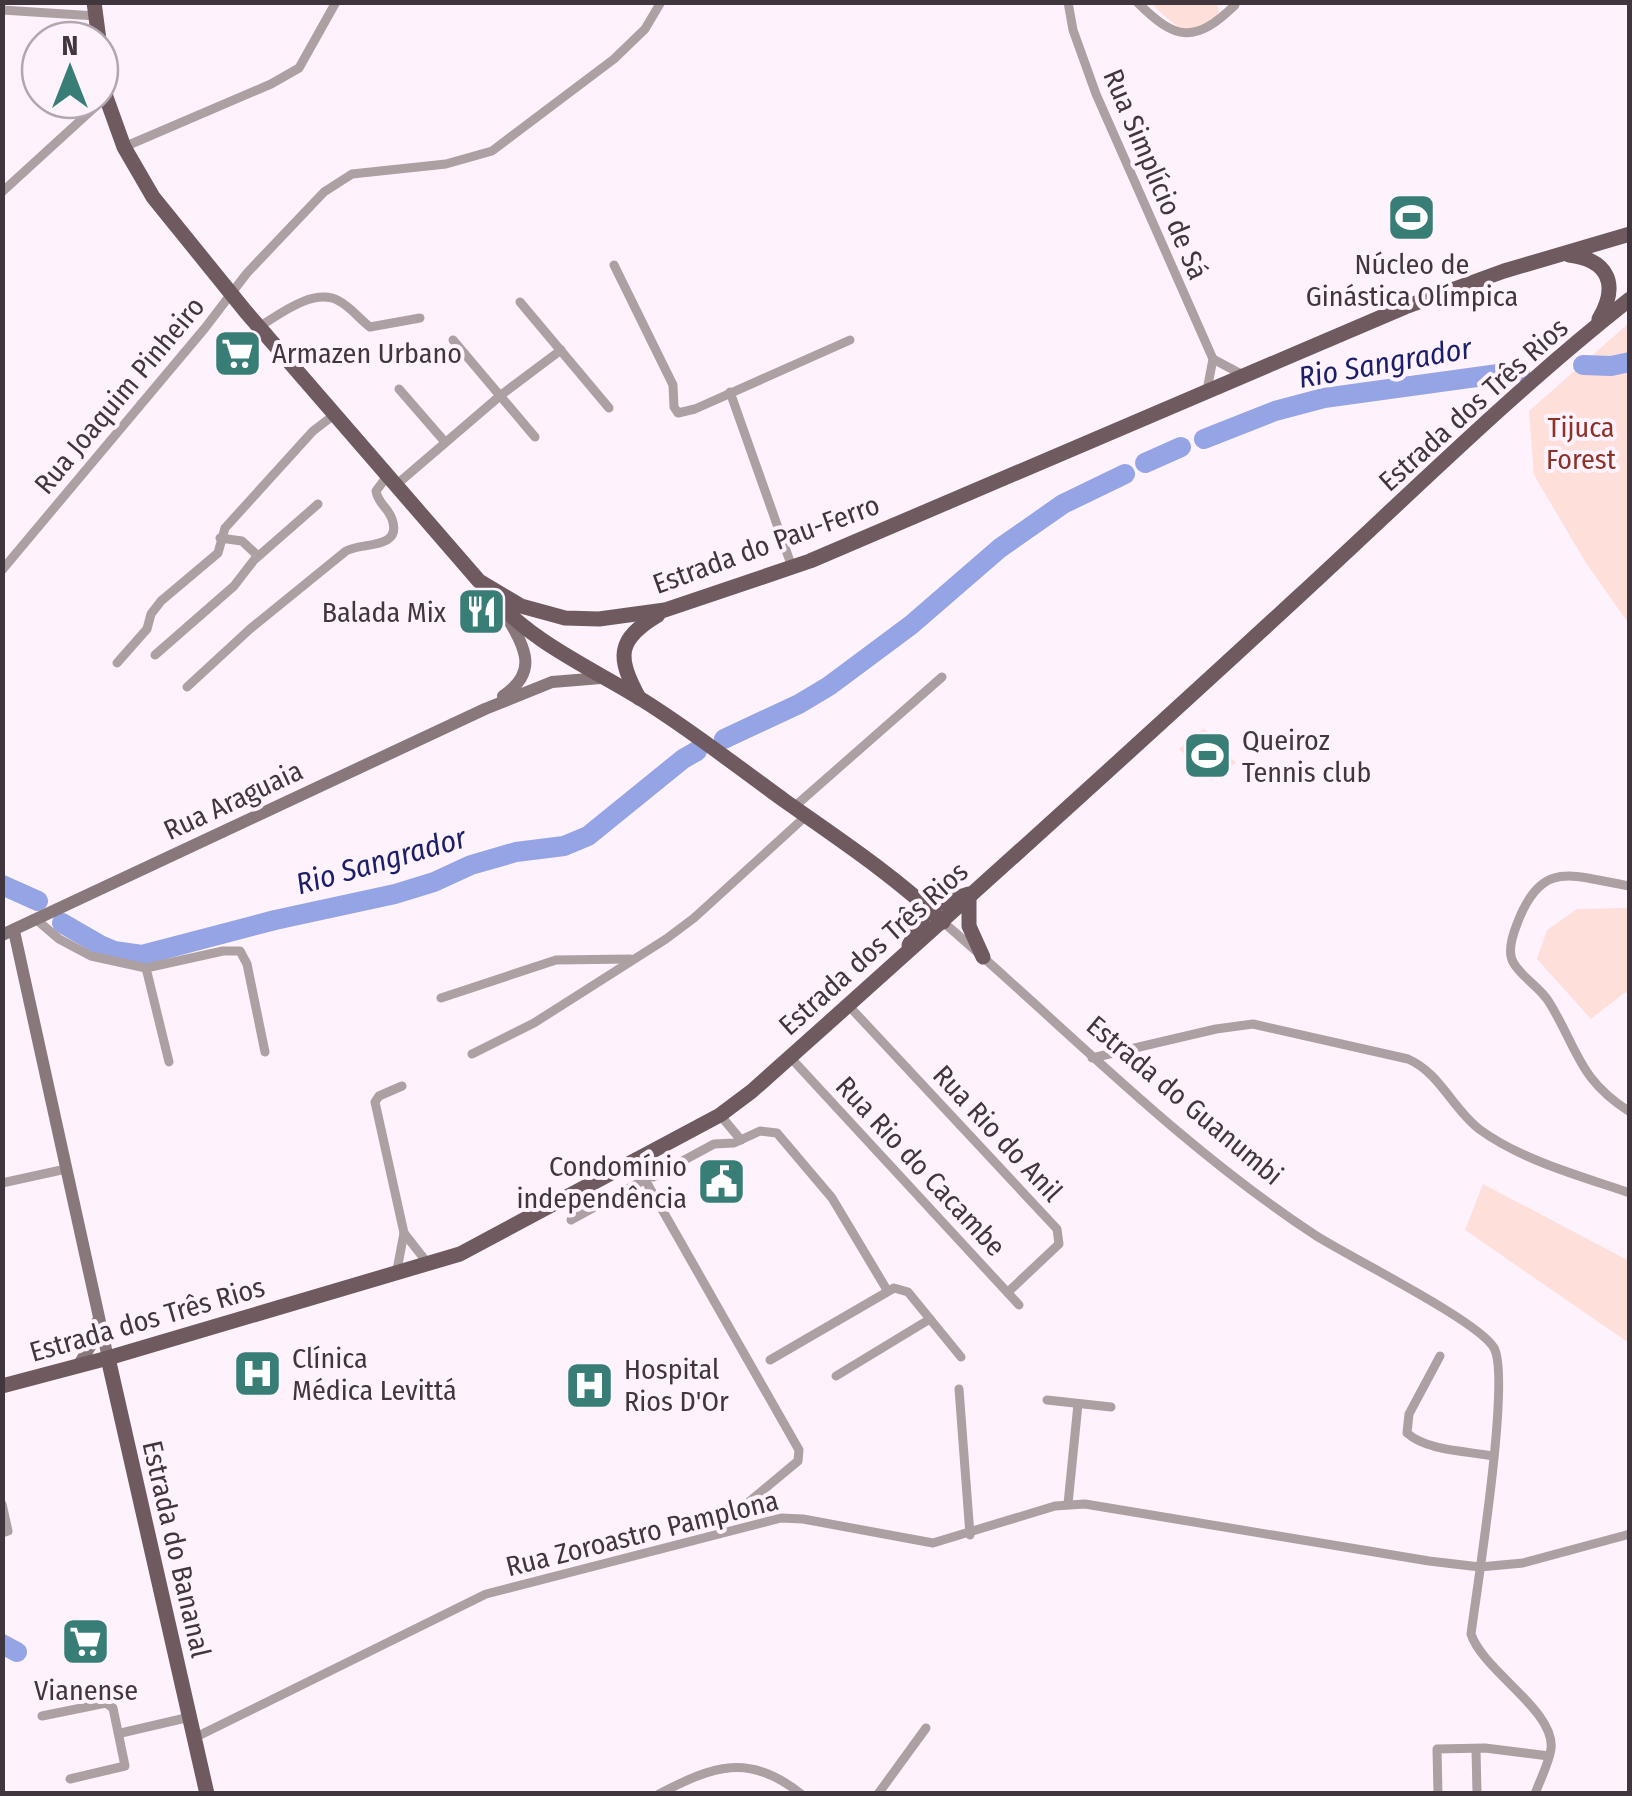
<svg xmlns="http://www.w3.org/2000/svg" width="1632" height="1796" viewBox="0 0 1632 1796" font-family="'Fira Sans Condensed',sans-serif">
<style>
.green{fill:#fedfda}
.lines{fill:none;stroke-linecap:round;stroke-linejoin:round}
.river{stroke:#94a4e5;stroke-width:20}
.street{stroke:#aca0a3;stroke-width:9}
.secondary{stroke:#88777b;stroke-width:12}
.primary{stroke:#6e5a5f;stroke-width:15}
.labels{text-anchor:middle;stroke-width:8;stroke-linejoin:round;paint-order:stroke}
.street-label{font-size:28px;fill:#3f373d;stroke:#fef2fc}
.poi-label{font-size:28px;fill:#3f373d;stroke:#fef2fc;text-anchor:start}
.park-label{font-size:28px;fill:#8c3127;stroke:#fef2fc}
.water-label{font-size:30px;font-style:italic;fill:#1b1e68;stroke:#fef2fc}
</style>
<rect width="100%" height="100%" fill="#fef2fc"/>
<g class="green">
<path d="M1151 3H1217L1219 12C1195 47 1173 25 1151 3Z"/>
<path d="M1629 323V624L1586 563 1534 475 1529 411Z"/>
<path d="M1204 728 1236 763 1211 781 1179 749Z"/>
<path d="M1629 908V992L1624 993 1591 1019 1537 959 1547 930 1577 909Z"/>
<path d="M1483 1184 1629 1261V1343L1465 1230Z"/>
</g>
<g class="lines">
<g class="river">
<path d="M1583 365 1611 366 1630 362"/>
<path d="M1204 439 1275 411 1324 398 1520 371"/>
<path d="M1145 463 1181 447"/>
<path d="M724 739 799 704 829 686 911 625 1000 548 1063 504 1125 474"/>
<path d="M2 885 38 901"/>
<path d="M62 923 100 945 114 951 142 955 275 920 395 894 434 882 471 865 516 852 564 846 588 836 683 759 697 751"/>
<path d="M2 1644 17 1652"/>
</g>
<g class="street">
<path d="M1068 2 1073 30 1096 94 1213 359 1207 390"/>
<path d="M1137 2C1176 41 1195 44 1235 5"/>
<path d="M2 10 96 16"/>
<path d="M124 147 271 84 299 68 336 2"/>
<path d="M2 192 106 97"/>
<path d="M614 265 673 385 674 407 678 413 695 409 850 340"/>
<path d="M520 302 609 408"/>
<path d="M259 327C280 314 314 287 339 301 351 307 359 319 370 327L420 318"/>
<path d="M453 340 535 437"/>
<path d="M1213 359 1243 375"/>
<path d="M399 389 445 442"/>
<path d="M730 392 792 567"/>
<path d="M396 485 501 395 561 350"/>
<path d="M220 538 242 541 258 556"/>
<path d="M2 570 205 328 247 273 324 192 352 174 446 164 492 151 614 59 645 29 661 2"/>
<path d="M155 655 234 586 254 560 318 504"/>
<path d="M117 663 147 629 151 614 161 601 218 553 225 528 313 431 334 415"/>
<path d="M187 687 250 629 346 551C361 542 403 550 392 519 388 507 378 504 376 491L388 475"/>
<path d="M794 807 942 677"/>
<path d="M1630 886C1573 877 1542 857 1517 924 1513 934 1507 951 1513 962 1521 977 1540 987 1549 1002 1578 1049 1578 1079 1630 1112"/>
<path d="M38 921 59 939 91 956 146 968 223 951H240L247 964 265 1052"/>
<path d="M943 922C1066 1028 1178 1145 1315 1235 1349 1257 1479 1321 1494 1348 1511 1378 1477 1587 1471 1634 1483 1671 1556 1711 1551 1749 1549 1763 1540 1780 1535 1794"/>
<path d="M146 968 169 1062"/>
<path d="M441 998 556 960 630 959"/>
<path d="M848 1005 1057 1229 1059 1244 1008 1292"/>
<path d="M472 1054 534 1023 666 939 694 918 806 816"/>
<path d="M790 1057 1019 1305"/>
<path d="M1092 1058 1216 1029 1253 1024 1408 1059C1440 1073 1452 1108 1479 1129 1521 1160 1580 1176 1630 1193"/>
<path d="M720 1115 741 1140"/>
<path d="M635 1162 799 1450 798 1461 750 1501"/>
<path d="M653 1177 714 1144 734 1143 760 1131 777 1133 832 1198 887 1290"/>
<path d="M2 1183 66 1169"/>
<path d="M571 1220 644 1180"/>
<path d="M404 1233 429 1265"/>
<path d="M396 1275 404 1233 375 1102 379 1096 402 1086"/>
<path d="M1440 1356 1409 1414 1407 1433C1427 1451 1467 1451 1493 1456"/>
<path d="M770 1360 894 1288 908 1292 961 1357"/>
<path d="M836 1376 930 1319"/>
<path d="M959 1389 970 1535"/>
<path d="M1047 1400 1111 1407"/>
<path d="M2 1504 8 1531 2 1533"/>
<path d="M1068 1504 1078 1404"/>
<path d="M42 1716 106 1703 113 1708 125 1766 70 1779"/>
<path d="M121 1733 190 1717"/>
<path d="M194 1738 486 1594 781 1518 803 1519 933 1543 1055 1506 1085 1504 1429 1561 1480 1567 1523 1563 1630 1534"/>
<path d="M1476 1749 1477 1794"/>
<path d="M659 1794C713 1766 749 1752 801 1794"/>
<path d="M878 1794 926 1728"/>
<path d="M1438 1794 1437 1749 1485 1748 1549 1756"/>
</g>
<g class="secondary">
<path d="M503 696C540 671 524 647 506 615"/>
<path d="M14 931 108 1358"/>
<path d="M2 935 485 709 552 682 601 678"/>
<path d="M78 1366 91 1345 97 1322"/>
</g>
<g class="primary">
<path d="M94 2 99 40"/>
<path d="M100 45 106 97 124 147 153 197 246 312 479 581 521 606 565 618 599 619 665 610 810 561 1405 307 1504 271 1630 234"/>
<path d="M1569 255C1609 260 1619 285 1599 319"/>
<path d="M491 595C529 641 591 668 641 699 691 730 738 767 785 801 839 839 895 876 943 922"/>
<path d="M639 698C617 657 616 640 658 615"/>
<path d="M969 898V926L983 957"/>
<path d="M920 900 941 903 969 894"/>
<path d="M909 945 923 919 920 900"/>
<path d="M108 1358 207 1794"/>
<path d="M2 1386 108 1358 460 1254 720 1115 752 1091C935 928 1117 764 1297 598 1407 497 1513 391 1630 299"/>
</g>
</g>
<defs>
<symbol id="stadium-square" viewBox="-11 -11 22 22"><rect x="-9" y="-9" width="18" height="18" rx="4" fill="#387e77" stroke="#fef2fc"/><path d="M0-5a6.5 5 0 1 0 0 10a6.5 5 0 1 0 0-10ZM-3.5-1.8h7v3.6h-7Z" fill="#fff"/></symbol>
<symbol id="supermarket-square" viewBox="-11 -11 22 22"><rect x="-9" y="-9" width="18" height="18" rx="4" fill="#387e77" stroke="#fef2fc"/><path d="M-6-5.5h2.5l.6 2H6L4.5 2H-2.5L-4.4-4H-6ZM-1.5 3.2a1.3 1.3 0 1 0 .1 0ZM3 3.2a1.3 1.3 0 1 0 .1 0Z" fill="#fff"/></symbol>
<symbol id="restaurant-square" viewBox="-11 -11 22 22"><rect x="-9" y="-9" width="18" height="18" rx="4" fill="#387e77" stroke="#fef2fc"/><path d="M-5-6h1v4h1v-4h1v4h1v-4h1v5L-1.5 .5V6h-2V.5L-5-1ZM5-6V6H3V1.5H1.5Q1.5-4 5-6Z" fill="#fff"/></symbol>
<symbol id="civic-square" viewBox="-11 -11 22 22"><rect x="-9" y="-9" width="18" height="18" rx="4" fill="#387e77" stroke="#fef2fc"/><path d="M-.6-6.5H3V-4.5H.6V-3L4-1V1h2V6H-6V1h2V-1L-.6-3ZM-1.2 2.5V6h2.4V2.5Z" fill="#fff"/></symbol>
<symbol id="hospital-square" viewBox="-11 -11 22 22"><rect x="-9" y="-9" width="18" height="18" rx="4" fill="#387e77" stroke="#fef2fc"/><path d="M-5-5h3v3.5h4V-5h3V5h-3V1.5h-4V5h-3Z" fill="#fff"/></symbol>
</defs>
<g fill-rule="evenodd">
<use href="#stadium-square" x="1384" y="190" width="55" height="55"/>
<use href="#supermarket-square" x="210" y="326" width="55" height="55"/>
<use href="#restaurant-square" x="454" y="584" width="55" height="55"/>
<use href="#stadium-square" x="1180" y="728" width="55" height="55"/>
<use href="#civic-square" x="694" y="1154" width="55" height="55"/>
<use href="#hospital-square" x="230" y="1346" width="55" height="55"/>
<use href="#hospital-square" x="562" y="1358" width="55" height="55"/>
<use href="#supermarket-square" x="58" y="1614" width="55" height="55"/>
</g>
<g class="labels">
<g class="street-label">
<text transform="translate(1156 174) rotate(67)" y="10">Rua Simplício de Sá</text>
<text transform="translate(119 395) rotate(-50)" y="10">Rua Joaquim Pinheiro</text>
<text transform="translate(1473 404) rotate(-42)" y="10">Estrada dos Três Rios</text>
<text transform="translate(766 544) rotate(-20)" y="10">Estrada do Pau-Ferro</text>
<text transform="translate(233 800) rotate(-25)" y="10">Rua Araguaia</text>
<text transform="translate(873 948) rotate(-42)" y="10">Estrada dos Três Rios</text>
<text transform="translate(1185 1100) rotate(40)" y="10">Estrada do Guanumbi</text>
<text transform="translate(998 1133) rotate(47)" y="10">Rua Rio do Anil</text>
<text transform="translate(921 1166) rotate(47)" y="10">Rua Rio do Cacambe</text>
<text transform="translate(147 1319) rotate(-16)" y="10">Estrada dos Três Rios</text>
<text transform="translate(642 1533) rotate(-14)" y="10">Rua Zoroastro Pamplona</text>
<text transform="translate(177 1549) rotate(77)" y="10">Estrada do Bananal</text>
</g>
<g class="poi-label">
<text x="1412" y="274" text-anchor="middle">Núcleo de<tspan x="1412" dy="32">Ginástica Olímpica</tspan></text>
<text x="272" y="363">Armazen Urbano</text>
<text x="446" y="622" text-anchor="end">Balada Mix</text>
<text x="1242" y="750">Queiroz<tspan x="1242" dy="32">Tennis club</tspan></text>
<text x="687" y="1176" text-anchor="end">Condomínio<tspan x="687" dy="32">independência</tspan></text>
<text x="292" y="1368">Clínica<tspan x="292" dy="32">Médica Levittá</tspan></text>
<text x="624" y="1379">Hospital<tspan x="624" dy="32">Rios D'Or</tspan></text>
<text x="86" y="1700" text-anchor="middle">Vianense</text>
</g>
<g class="park-label">
<text x="1581" y="437">Tijuca<tspan x="1581" dy="32">Forest</tspan></text>
</g>
<g class="water-label">
<text transform="translate(1385 363) rotate(-10)" y="10">Rio Sangrador</text>
<text transform="translate(381 861) rotate(-16)" y="10">Rio Sangrador</text>
</g>
</g>
<rect width="1632" height="1796" fill="none" stroke="#3f373d" stroke-width="10"/>
<g transform="translate(70 70)"><circle r="48" fill="#fef2fc" stroke="#b2a7b0" stroke-width="2.5"/>
<path d="M0-8L18 38L0 25L-18 38Z" fill="#387e77"/>
<text y="-15" font-size="28" font-weight="bold" text-anchor="middle" fill="#3f373d">N</text>
</g>
</svg>
